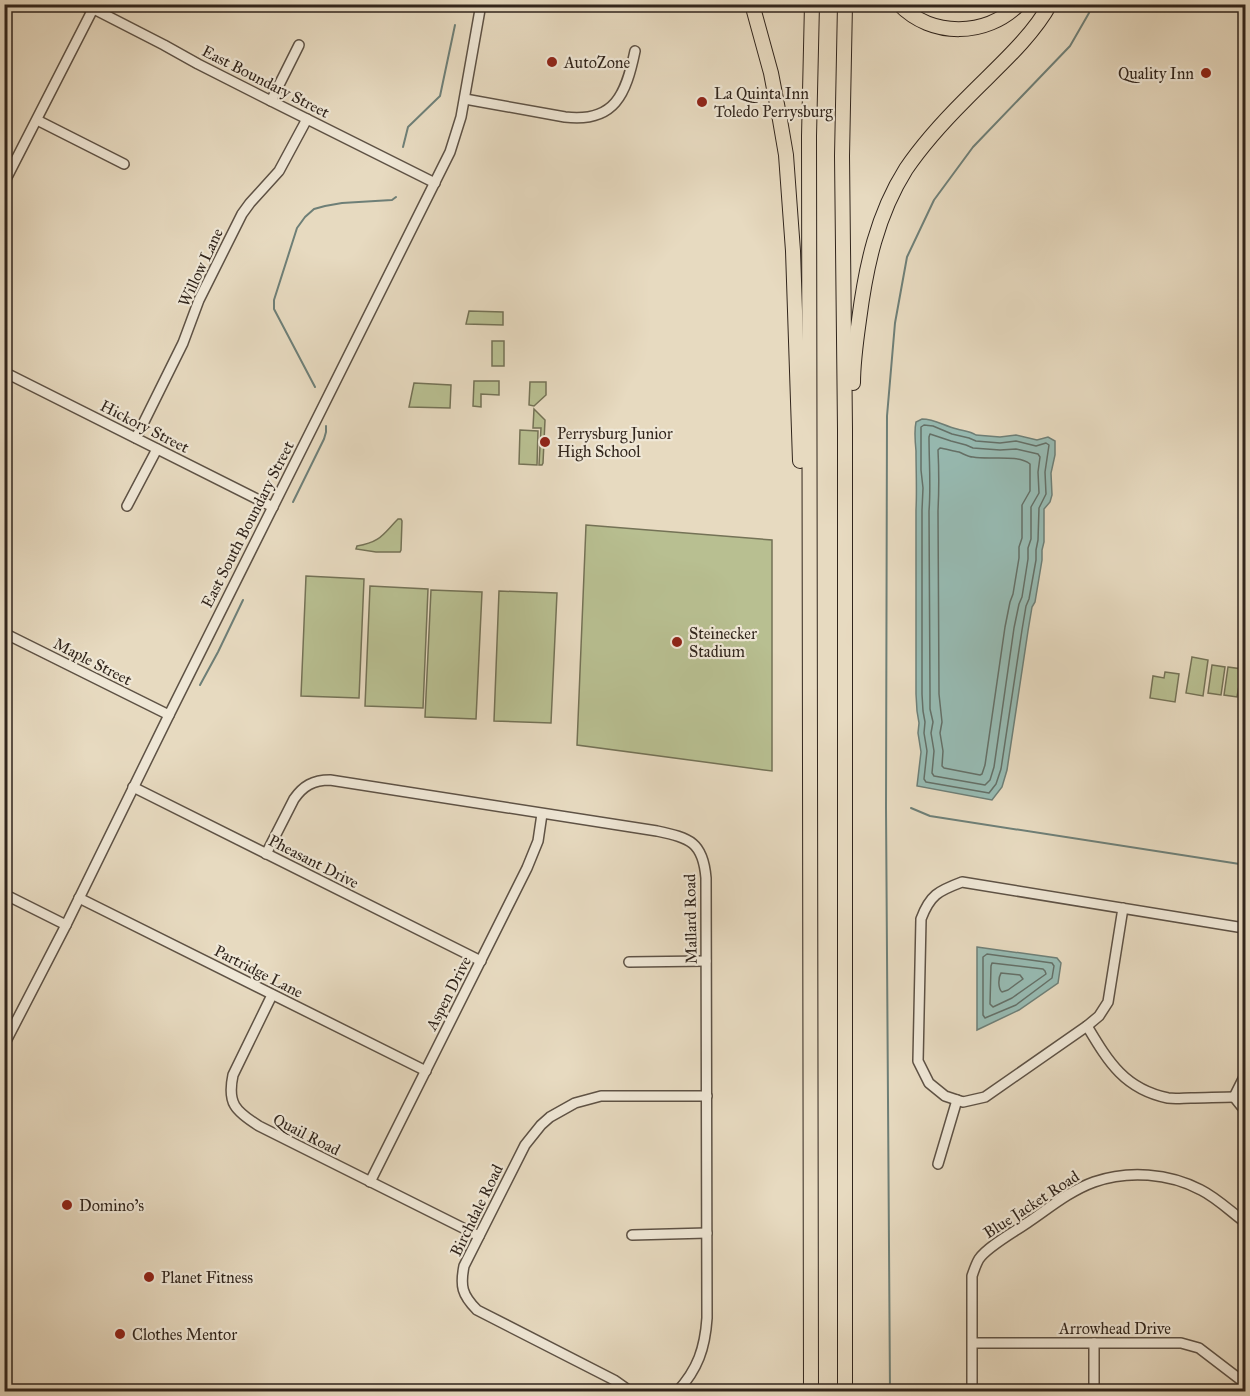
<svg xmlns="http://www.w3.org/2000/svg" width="1250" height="1396" viewBox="0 0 1250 1396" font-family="'IM FELL Great Primer',serif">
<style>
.green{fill:#b8bf91;stroke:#747256;stroke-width:1.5}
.water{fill:#97bbb3;stroke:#6e7f77;stroke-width:1.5}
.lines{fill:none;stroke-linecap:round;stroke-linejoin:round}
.shore{stroke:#647068;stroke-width:1.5}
.stream{stroke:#6e7f77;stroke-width:2}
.minor-casing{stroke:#5e5245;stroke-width:12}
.major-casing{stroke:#31251c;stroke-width:15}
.highway-casing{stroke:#31251c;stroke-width:16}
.minor{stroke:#efe7d6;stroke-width:9}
.major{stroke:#e7dac0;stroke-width:12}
.highway{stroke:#e7dac0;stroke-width:14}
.poi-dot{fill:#8f2418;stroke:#efe7d6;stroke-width:2}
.labels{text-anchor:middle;stroke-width:4.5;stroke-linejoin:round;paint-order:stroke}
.poi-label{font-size:16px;fill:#31251c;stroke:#efe7d6;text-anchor:start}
.street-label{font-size:16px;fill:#31251c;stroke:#efe7d6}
</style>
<rect width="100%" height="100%" fill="#e7dac0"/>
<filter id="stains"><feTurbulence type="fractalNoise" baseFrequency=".00333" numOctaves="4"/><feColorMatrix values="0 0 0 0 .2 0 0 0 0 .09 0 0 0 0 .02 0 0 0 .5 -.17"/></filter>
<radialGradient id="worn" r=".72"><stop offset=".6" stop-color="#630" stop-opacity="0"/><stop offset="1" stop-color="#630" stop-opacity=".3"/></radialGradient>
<g class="green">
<path d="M469 311 503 312V325L466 324Z"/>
<rect x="492" y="341" width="12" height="25"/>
<path d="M474 381H499V395L481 394V407L473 406Z"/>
<path d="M530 382H546V395L534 406 529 405Z"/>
<path d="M414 383 451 385 450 408 409 407Z"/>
<path d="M534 409 545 420 543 463 542 465H539L541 428H533Z"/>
<path d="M520 430 538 431 537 465 519 464Z"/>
<path d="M398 519H401L402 521 401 550 400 552H376L356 549 357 546C381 542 383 534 398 519Z"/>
<path d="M586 525 772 540V771L577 745Z"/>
<path d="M306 576 364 579 359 698 301 696Z"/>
<path d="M370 586 428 589 423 708 365 706Z"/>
<path d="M431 590 482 592 476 719 425 717Z"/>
<path d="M499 591 557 593 551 723 494 721Z"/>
<path d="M1192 657 1208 660 1203 696 1186 693Z"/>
<path d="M1212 665 1225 667 1221 695 1208 693Z"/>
<path d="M1228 667 1242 669 1237 697 1224 695Z"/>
<path d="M1165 672 1179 674 1175 702 1150 698 1153 676 1164 678Z"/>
</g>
<g class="water">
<path d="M922 419C935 419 944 426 957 429 964 431 970 431 976 435L1000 437 1016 435 1037 440 1048 437 1055 441V455L1051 473 1052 495 1050 502 1044 509V542L1042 550V560L1035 602 1032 607 1028 631 1007 770 1002 787 992 800 917 786 921 752 918 733 919 723 917 711 916 694V510C917 491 916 471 916 451 915 441 914 431 916 422Z"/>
<path d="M977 947 1057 958 1061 963 1058 983 1019 1010 977 1030Z"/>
</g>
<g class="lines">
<g class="shore">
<path d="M924 425 933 426 952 434 969 438 976 441 1000 443 1016 441 1036 446 1046 443 1049 445 1045 472 1046 494 1039 508 1038 540 1036 550V560L1029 599 1026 606 1022 630 1001 769 996 784 989 793 926 782 924 779 927 751 924 733 925 722 923 711 922 694V510L923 488 921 470V427Z"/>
<path d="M930 434 951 441 966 445 973 448 1000 450 1016 449 1038 454 1040 457 1038 472 1039 493 1031 507V539L1028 548V559L1022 597 1019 604 1014 628 994 767 990 780 985 785 934 776 932 773 934 751 931 733 933 722 930 709V694L929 511C931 486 929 461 929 437Z"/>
<path d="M940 448C946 449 953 451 959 452 964 454 968 457 973 457 989 460 1018 454 1030 464V491L1022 505V538L1019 547V558L1013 594 1010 602 1005 627 985 765 982 774 980 775 944 768 942 766 943 751 940 733 942 722 939 694 938 511C939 491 939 470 938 450Z"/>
<path d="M987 954 1052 963 1054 966 1052 978 1016 1005 985 1018 983 1015V957Z"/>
<path d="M992 963 1043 969 1045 971 1046 974 1012 998 993 1007 990 1004 991 966Z"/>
<path d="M1001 973 1020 975 1023 979 1008 990 1002 992C998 989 998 978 1001 973Z"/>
</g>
<g class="stream">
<path d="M933 4C949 13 964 10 981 4"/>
<path d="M457 7 458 4"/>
<path d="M403 147 408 127 440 96 455 25"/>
<path d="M315 387 274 309V300L297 228 305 217 314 209 325 206 342 203 392 200 396 197"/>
<path d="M293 502 324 439 326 432V426"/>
<path d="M200 685 218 652 243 600"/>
<path d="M911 808 930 816 1246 865"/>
<path d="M890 1392 886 808 887 416 895 323 907 257 934 200 973 147 1070 46 1089 13 1091 4"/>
</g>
<defs>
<g id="minor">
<path d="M84 4 164 45 198 64 271 101 435 183"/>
<path d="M1243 4 1246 19"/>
<path d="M465 99 565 117C615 123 626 94 635 51"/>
<path d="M271 101 299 45"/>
<path d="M37 120 124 164"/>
<path d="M4 183 93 9"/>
<path d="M4 372 273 507"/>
<path d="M136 438 183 343 199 300 242 214 250 203 279 171 307 119"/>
<path d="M127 506 157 449"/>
<path d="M4 633 169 715"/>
<path d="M133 787 481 961"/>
<path d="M266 854 294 799C303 786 313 780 330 780L657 831C690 838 703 842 706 878L707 1318C705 1348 698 1369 677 1392"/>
<path d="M4 894 66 925"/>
<path d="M79 898 426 1071"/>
<path d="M1123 908 1108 1002 1099 1016 1087 1026 985 1097 963 1102 945 1096 929 1083 918 1061 921 919C930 895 938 891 962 882L1244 928 1246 929"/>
<path d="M629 962 706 961"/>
<path d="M272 995 233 1075C227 1103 235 1111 259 1126L479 1236"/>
<path d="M1087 1026C1108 1061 1124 1089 1168 1098 1175 1099 1184 1098 1191 1098 1205 1098 1219 1097 1234 1097"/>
<path d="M4 1045 66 925 169 715 450 152 461 117 481 4"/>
<path d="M1234 1097 1246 1073"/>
<path d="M1234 1097 1246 1112"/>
<path d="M938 1164 957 1100"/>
<path d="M370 1182 527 868 538 841 542 814"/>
<path d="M632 1235 707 1233"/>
<path d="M973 1343H1181L1199 1348 1246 1384"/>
<path d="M1094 1343V1392"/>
<path d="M631 1392 614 1380 477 1310C462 1295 460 1286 464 1266L525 1145 541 1125 550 1117 575 1103 601 1096H707"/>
<path d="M972 1392V1276C974 1270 976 1264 979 1259 987 1247 1014 1232 1027 1223 1048 1209 1069 1191 1094 1182 1128 1170 1169 1173 1201 1190 1217 1198 1231 1212 1246 1223"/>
</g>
<path id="major" d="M85 4V5"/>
<g id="highway">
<path d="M752 4 771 73 780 120 786 155 793 251 800 461"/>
<path d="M899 4C932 38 986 37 1019 4"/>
<path d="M853 383C853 362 856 341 859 320 866 266 877 215 906 169 923 144 944 121 965 100 993 71 1031 39 1050 4"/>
<path d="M811 1392 809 136 812 4"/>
<path d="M845 1392V429L842 156 845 4"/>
</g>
</defs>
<use href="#minor" class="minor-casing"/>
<use href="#major" class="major-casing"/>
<use href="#highway" class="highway-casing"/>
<use href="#minor" class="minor"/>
<use href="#major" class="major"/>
<use href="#highway" class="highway"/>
</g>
<g class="poi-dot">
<circle cx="552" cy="62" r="6"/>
<circle cx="1206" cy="73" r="6"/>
<circle cx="702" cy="102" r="6"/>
<circle cx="545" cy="442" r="6"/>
<circle cx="677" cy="642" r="6"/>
<circle cx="67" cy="1205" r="6"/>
<circle cx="149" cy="1277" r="6"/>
<circle cx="120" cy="1334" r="6"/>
</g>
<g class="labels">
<g class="poi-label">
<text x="564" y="68">AutoZone</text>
<text x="1194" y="79" text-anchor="end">Quality Inn</text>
<text x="714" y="99">La Quinta Inn<tspan x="714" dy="18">Toledo Perrysburg</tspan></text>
<text x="557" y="439">Perrysburg Junior<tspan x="557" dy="18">High School</tspan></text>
<text x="689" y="639">Steinecker<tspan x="689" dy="18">Stadium</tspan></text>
<text x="79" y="1211">Domino's</text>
<text x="161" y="1283">Planet Fitness</text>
<text x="132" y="1340">Clothes Mentor</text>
</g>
<g class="street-label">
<text transform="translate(266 81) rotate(27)" y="6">East Boundary Street</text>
<text transform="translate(200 267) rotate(-65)" y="6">Willow Lane</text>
<text transform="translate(145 426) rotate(27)" y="6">Hickory Street</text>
<text transform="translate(247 524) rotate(-63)" y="6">East South Boundary Street</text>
<text transform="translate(93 661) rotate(27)" y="6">Maple Street</text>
<text transform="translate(314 861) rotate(27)" y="6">Pheasant Drive</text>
<text transform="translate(690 919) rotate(-91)" y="6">Mallard Road</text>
<text transform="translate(259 971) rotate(27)" y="6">Partridge Lane</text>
<text transform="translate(448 993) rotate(-63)" y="6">Aspen Drive</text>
<text transform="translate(307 1134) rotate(27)" y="6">Quail Road</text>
<text transform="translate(1031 1204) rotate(-33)" y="6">Blue Jacket Road</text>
<text transform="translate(476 1210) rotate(-64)" y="6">Birchdale Road</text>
<text x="1115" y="1334">Arrowhead Drive</text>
</g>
</g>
<rect width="1250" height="1396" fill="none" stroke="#e7dac0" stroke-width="24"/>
<rect x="6" y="6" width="1238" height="1384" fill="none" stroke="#31251c" stroke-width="3"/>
<rect x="12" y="12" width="1226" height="1372" fill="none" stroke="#31251c" stroke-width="1.5"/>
<rect width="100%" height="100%" filter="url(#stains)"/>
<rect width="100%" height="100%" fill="url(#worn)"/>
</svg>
